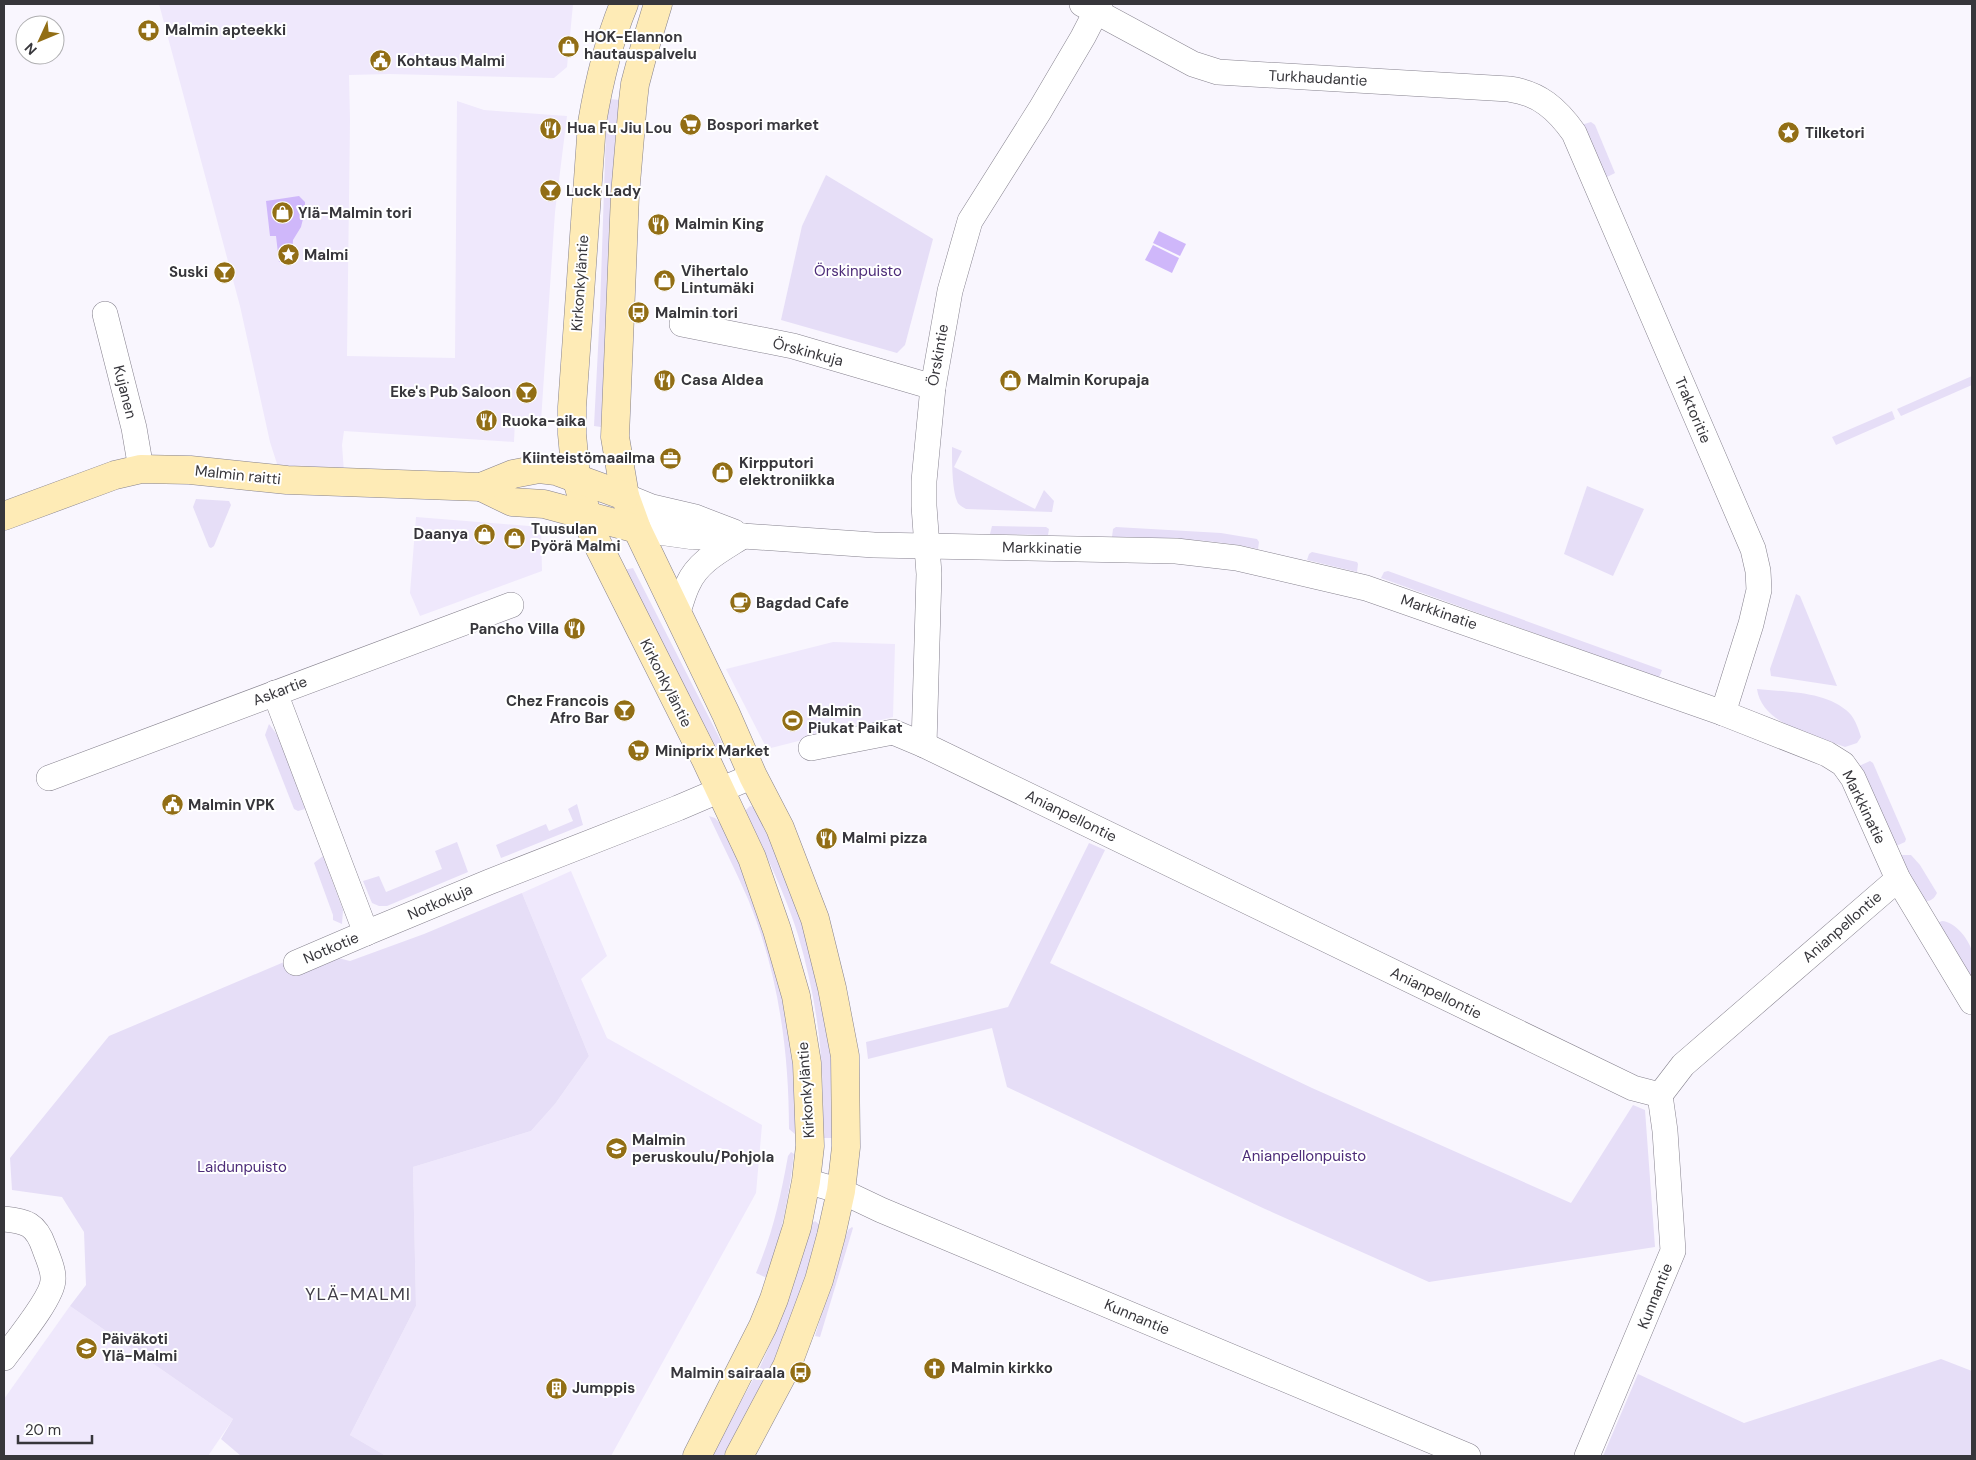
<svg xmlns="http://www.w3.org/2000/svg" width="1976" height="1460" viewBox="0 0 1976 1460" font-family="'DM Sans',sans-serif">
<style>
.built{fill:#efe8fc}
.green{fill:#e6def7}
.water{fill:#cfb7fa}
.lines{fill:none;stroke-linecap:round;stroke-linejoin:round}
.street-casing{stroke:#86828e;stroke-width:26}
.secondary-casing{stroke:#86828e;stroke-width:29}
.street{stroke:#fff;stroke-width:25}
.secondary{stroke:#feebb6;stroke-width:28}
.labels{text-anchor:middle;stroke-width:4;stroke-linejoin:round;paint-order:stroke}
.poi-label{font-size:15px;font-weight:bold;fill:#37363b;stroke:#fff;text-anchor:start}
.street-label{font-size:15px;fill:#37363b;stroke:#fff}
.park-label{font-size:15px;fill:#4d2c79;stroke:#fff}
.quarter-label{font-size:18px;letter-spacing:1px;fill:#423f49;stroke:#fff}
</style>
<rect width="100%" height="100%" fill="#f9f6fe"/>
<g class="built">
<path d="M159 4H573L567 67 554 78 389 74 349 75 350 120 347 356 455 358 457 101 484 110 567 116 555 212 541 421 515 420 514 442 344 431 342 445 344 472 279 470 270 442 240 306Z"/>
<path d="M416 517 541 527 542 571 420 616 410 593Z"/>
<path d="M833 642 895 644 893 717 767 749 726 669Z"/>
<path d="M571 871 607 956 581 979 607 1038 762 1125 756 1193 611 1456H386L350 1435 416 1306 413 1167 531 1131 555 1104 589 1056 522 893Z"/>
<path d="M70 1306 233 1419 208 1456H4V1399Z"/>
</g>
<g class="green">
<path d="M610 99 619 100 601 427 594 426 600 310 606 130Z"/>
<path d="M1591 122 1595 125 1615 173 1605 178 1581 125Z"/>
<path d="M826 175 933 239 905 345 897 353 781 320 802 226Z"/>
<path d="M1972 376V385L1901 416 1897 409Z"/>
<path d="M1892 411 1895 419 1836 445 1832 437Z"/>
<path d="M952 447 962 451 954 467 1035 509 1044 490 1054 501 1052 512 966 509C963 507 958 505 957 501 952 489 952 460 952 447Z"/>
<path d="M1587 486 1644 509 1613 576 1564 554Z"/>
<path d="M196 499 229 501 231 505 214 546 211 548 209 547 193 507Z"/>
<path d="M992 526 1046 527 1049 529 1048 535 990 534Z"/>
<path d="M1116 527 1221 533 1257 539 1259 542 1258 549C1209 538 1162 538 1112 537L1113 529Z"/>
<path d="M1312 552 1357 562 1358 564 1357 572 1307 560 1309 554Z"/>
<path d="M633 568 722 743 716 747 624 570Z"/>
<path d="M1388 571 1662 670 1659 678 1381 578 1384 572Z"/>
<path d="M1796 594 1800 596 1837 686 1771 676 1770 669Z"/>
<path d="M1757 689C1785 692 1823 691 1846 710 1854 716 1858 727 1861 737L1857 743 1845 747C1815 736 1762 725 1757 689Z"/>
<path d="M269 724 278 736 305 809 298 811 294 809 265 735Z"/>
<path d="M1870 761 1873 763 1906 839 1905 842 1894 847 1859 766Z"/>
<path d="M577 804 583 825 501 858 496 845 546 824 549 831 573 821 568 809Z"/>
<path d="M750 806 754 807C801 892 832 1000 833 1097 833 1110 836 1127 832 1138H823C823 1116 823 1095 822 1073 820 1027 811 979 798 935 785 893 765 853 746 813V810Z"/>
<path d="M709 816 715 818 724 828 740 859 780 977 795 1063 796 1135 789 1129C789 1050 778 972 748 899 736 871 722 844 709 816Z"/>
<path d="M457 842 468 872 387 906H379L372 903 363 881 379 876 386 892 442 869 435 851Z"/>
<path d="M1089 843 1105 850 1050 963 1312 1088 1571 1203 1633 1105 1645 1110 1655 1247 1429 1282 1265 1209 1007 1087 992 1028 868 1059 866 1042 1008 1007Z"/>
<path d="M1903 855H1911L1920 865 1937 893C1934 899 1930 902 1923 901L1898 856Z"/>
<path d="M323 856 343 910 342 924 333 920V915L314 863Z"/>
<path d="M522 893 589 1056 555 1104 531 1131 413 1167 416 1306 350 1435 386 1456H241L221 1439 233 1419 70 1306 86 1285 84 1232 62 1197 12 1190 10 1158 109 1036 310 951 350 961 424 934Z"/>
<path d="M1942 921C1955 922 1968 938 1972 951 1975 958 1972 971 1972 979L1937 923Z"/>
<path d="M791 1152 794 1154C789 1196 781 1238 767 1278L756 1273C773 1232 780 1200 788 1156Z"/>
<path d="M815 1221 820 1225 813 1256 775 1361 723 1456H711L760 1367 779 1324 810 1225Z"/>
<path d="M852 1227 853 1228 820 1337 815 1336 842 1247 848 1230Z"/>
<path d="M1941 1359 1972 1371V1456H1603L1638 1374 1744 1423Z"/>
</g>
<g class="water">
<path d="M299 196 305 202V211L301 227 293 240 292 254 289 259 284 262H279L276 236H270L266 201Z"/>
<path d="M1159 231 1186 244 1180 256 1153 243Z"/>
<path d="M1153 245 1179 258 1172 273 1145 260Z"/>
</g>
<g class="lines">
<defs>
<g id="street">
<path d="M1082 4 1193 64 1218 72 1509 89C1539 93 1557 109 1574 133L1753 549 1758 571 1759 590 1751 624 1723 713"/>
<path d="M105 314 134 428 141 469"/>
<path d="M682 324 793 346 933 387"/>
<path d="M625 496 652 507 695 517 734 532"/>
<path d="M637 529 694 537 743 536 874 545 1176 551 1237 558 1366 588 1723 713 1827 754 1843 764 1853 778 1898 879 1972 1002"/>
<path d="M677 614C681 604 683 594 688 584 698 561 723 549 743 536"/>
<path d="M275 693 366 933 489 882 678 808 753 776"/>
<path d="M924 745 929 574 924 506V481L933 387 950 291 970 221 1040 110 1083 37 1100 4"/>
<path d="M811 748 893 732 924 745 1633 1088 1660 1095 1683 1065 1898 879"/>
<path d="M49 778 511 605"/>
<path d="M296 963 366 933"/>
<path d="M806 1181 841 1191 881 1210 1468 1456"/>
<path d="M4 1219C26 1221 36 1224 44 1247 47 1256 54 1270 53 1280 53 1297 15 1343 4 1358"/>
<path d="M1587 1456 1673 1251 1665 1131 1660 1095"/>
</g>
<g id="secondary">
<path d="M624 4C608 43 599 81 592 123L572 407V434L576 477 593 535 706 760 752 858 777 930 796 996 807 1063 810 1146 806 1181 797 1227 774 1299 763 1326 697 1456"/>
<path d="M658 4 644 50 635 84 633 101 625 195 615 437 625 496 637 529 726 714 753 776 780 828 815 919 832 988 845 1056 846 1147 841 1191 831 1236 819 1280 787 1366 739 1456"/>
<path d="M481 487 512 502 544 504 637 529"/>
<path d="M4 516 115 475 141 469 190 470 287 480 481 487 513 474 539 469 556 471 625 496"/>
</g>
</defs>
<use href="#street" class="street-casing"/>
<use href="#secondary" class="secondary-casing"/>
<use href="#street" class="street"/>
<use href="#secondary" class="secondary"/>
</g>
<defs>
<symbol id="pharmacy-disc" viewBox="-11 -11 22 22"><circle r="9.5" fill="#926e15" stroke="#fff"/><path d="M-2-6h4v4h4v4h-4v4h-4v-4h-4v-4h4Z" fill="#fff"/></symbol>
<symbol id="shop-disc" viewBox="-11 -11 22 22"><circle r="9.5" fill="#926e15" stroke="#fff"/><path d="M-5-2.5h2.3a2.7 3.5 0 0 1 5.4 0H5L5.5 6h-11ZM-1.5-2.5h3a1.5 2.3 0 0 0-3 0Z" fill="#fff"/></symbol>
<symbol id="civic-disc" viewBox="-11 -11 22 22"><circle r="9.5" fill="#926e15" stroke="#fff"/><path d="M-.6-6.5H3V-4.5H.6V-3L4-1V1h2V6H-6V1h2V-1L-.6-3ZM-1.2 2.5V6h2.4V2.5Z" fill="#fff"/></symbol>
<symbol id="supermarket-disc" viewBox="-11 -11 22 22"><circle r="9.5" fill="#926e15" stroke="#fff"/><path d="M-6-5.5h2.5l.6 2H6L4.5 2H-2.5L-4.4-4H-6ZM-1.5 3.2a1.3 1.3 0 1 0 .1 0ZM3 3.2a1.3 1.3 0 1 0 .1 0Z" fill="#fff"/></symbol>
<symbol id="restaurant-disc" viewBox="-11 -11 22 22"><circle r="9.5" fill="#926e15" stroke="#fff"/><path d="M-5-6h1v4h1v-4h1v4h1v-4h1v5L-1.5 .5V6h-2V.5L-5-1ZM5-6V6H3V1.5H1.5Q1.5-4 5-6Z" fill="#fff"/></symbol>
<symbol id="sight-disc" viewBox="-11 -11 22 22"><circle r="9.5" fill="#926e15" stroke="#fff"/><path d="M0-6L1.8-2.2L6-1.7L2.9 1.2L3.7 5.4L0 3.3L-3.7 5.4L-2.9 1.2L-6-1.7L-1.8-2.2Z" fill="#fff"/></symbol>
<symbol id="bar-disc" viewBox="-11 -11 22 22"><circle r="9.5" fill="#926e15" stroke="#fff"/><path d="M-6-5H6L.8 .8V4.5H3.5V6h-7V4.5H-.8V.8Z" fill="#fff"/></symbol>
<symbol id="bus-disc" viewBox="-11 -11 22 22"><circle r="9.5" fill="#926e15" stroke="#fff"/><path d="M-5-6H5V4H4V6H2V4H-2V6H-4V4H-5ZM-3.5-4V0h7V-4ZM-3.5 1.2v1.5H-2V1.2ZM2 1.2v1.5H3.5V1.2Z" fill="#fff"/></symbol>
<symbol id="office-disc" viewBox="-11 -11 22 22"><circle r="9.5" fill="#926e15" stroke="#fff"/><path d="M-6-3h4V-5.5h4V-3h4V5H-6ZM-1-4.5V-3h2v-1.5ZM-6 0V1H6V0Z" fill="#fff"/></symbol>
<symbol id="cafe-disc" viewBox="-11 -11 22 22"><circle r="9.5" fill="#926e15" stroke="#fff"/><path d="M-5.5-4.5H6V0H3Q3 3.5 0 3.5H-2.5Q-5.5 3.5-5.5 0ZM3-3.2v2h1.7v-2ZM-6 4.5H4V6H-6Z" fill="#fff"/></symbol>
<symbol id="stadium-disc" viewBox="-11 -11 22 22"><circle r="9.5" fill="#926e15" stroke="#fff"/><path d="M0-5a6.5 5 0 1 0 0 10a6.5 5 0 1 0 0-10ZM-3.5-1.8h7v3.6h-7Z" fill="#fff"/></symbol>
<symbol id="school-disc" viewBox="-11 -11 22 22"><circle r="9.5" fill="#926e15" stroke="#fff"/><path d="M0-5L7-2L0 1L-7-2ZM-4 1L0 2.5L4 1V4Q0 6-4 4Z" fill="#fff"/></symbol>
<symbol id="church-disc" viewBox="-11 -11 22 22"><circle r="9.5" fill="#926e15" stroke="#fff"/><path d="M-1.2-6h2.4v3.5h3.3v2.4h-3.3V6h-2.4V-.1h-3.3v-2.4h3.3Z" fill="#fff"/></symbol>
<symbol id="building-disc" viewBox="-11 -11 22 22"><circle r="9.5" fill="#926e15" stroke="#fff"/><path d="M-4-6H4V6H1V3H-1V6H-4ZM-2.5-4.3h1.7v1.8h-1.7ZM.8-4.3h1.7v1.8H.8ZM-2.5-1h1.7V.8h-1.7ZM.8-1h1.7V.8H.8Z" fill="#fff"/></symbol>
</defs>
<g fill-rule="evenodd">
<use href="#pharmacy-disc" x="136" y="18" width="25" height="25"/>
<use href="#shop-disc" x="556" y="34" width="25" height="25"/>
<use href="#civic-disc" x="368" y="48" width="25" height="25"/>
<use href="#supermarket-disc" x="678" y="112" width="25" height="25"/>
<use href="#restaurant-disc" x="538" y="116" width="25" height="25"/>
<use href="#sight-disc" x="1776" y="120" width="25" height="25"/>
<use href="#bar-disc" x="538" y="178" width="25" height="25"/>
<use href="#shop-disc" x="270" y="200" width="25" height="25"/>
<use href="#restaurant-disc" x="646" y="212" width="25" height="25"/>
<use href="#sight-disc" x="276" y="242" width="25" height="25"/>
<use href="#bar-disc" x="212" y="260" width="25" height="25"/>
<use href="#shop-disc" x="652" y="268" width="25" height="25"/>
<use href="#bus-disc" x="626" y="300" width="25" height="25"/>
<use href="#restaurant-disc" x="652" y="368" width="25" height="25"/>
<use href="#shop-disc" x="998" y="368" width="25" height="25"/>
<use href="#bar-disc" x="514" y="380" width="25" height="25"/>
<use href="#restaurant-disc" x="474" y="408" width="25" height="25"/>
<use href="#office-disc" x="658" y="446" width="25" height="25"/>
<use href="#shop-disc" x="710" y="460" width="25" height="25"/>
<use href="#shop-disc" x="472" y="522" width="25" height="25"/>
<use href="#shop-disc" x="502" y="526" width="25" height="25"/>
<use href="#cafe-disc" x="728" y="590" width="25" height="25"/>
<use href="#restaurant-disc" x="562" y="616" width="25" height="25"/>
<use href="#bar-disc" x="612" y="698" width="25" height="25"/>
<use href="#stadium-disc" x="780" y="708" width="25" height="25"/>
<use href="#supermarket-disc" x="626" y="738" width="25" height="25"/>
<use href="#civic-disc" x="160" y="792" width="25" height="25"/>
<use href="#restaurant-disc" x="814" y="826" width="25" height="25"/>
<use href="#school-disc" x="604" y="1136" width="25" height="25"/>
<use href="#school-disc" x="74" y="1336" width="25" height="25"/>
<use href="#church-disc" x="922" y="1356" width="25" height="25"/>
<use href="#bus-disc" x="788" y="1360" width="25" height="25"/>
<use href="#building-disc" x="544" y="1376" width="25" height="25"/>
</g>
<g class="labels">
<g class="poi-label">
<text x="165" y="35">Malmin apteekki</text>
<text x="584" y="42">HOK-Elannon<tspan x="584" dy="17">hautauspalvelu</tspan></text>
<text x="397" y="66">Kohtaus Malmi</text>
<text x="707" y="130">Bospori market</text>
<text x="567" y="133">Hua Fu Jiu Lou</text>
<text x="1805" y="138">Tilketori</text>
<text x="566" y="196">Luck Lady</text>
<text x="298" y="218">Ylä-Malmin tori</text>
<text x="675" y="229">Malmin King</text>
<text x="304" y="260">Malmi</text>
<text x="681" y="276">Vihertalo<tspan x="681" dy="17">Lintumäki</tspan></text>
<text x="208" y="277" text-anchor="end">Suski</text>
<text x="655" y="318">Malmin tori</text>
<text x="681" y="385">Casa Aldea</text>
<text x="1027" y="385">Malmin Korupaja</text>
<text x="511" y="397" text-anchor="end">Eke's Pub Saloon</text>
<text x="502" y="426">Ruoka-aika</text>
<text x="655" y="463" text-anchor="end">Kiinteistömaailma</text>
<text x="739" y="468">Kirpputori<tspan x="739" dy="17">elektroniikka</tspan></text>
<text x="531" y="534">Tuusulan<tspan x="531" dy="17">Pyörä Malmi</tspan></text>
<text x="468" y="539" text-anchor="end">Daanya</text>
<text x="756" y="608">Bagdad Cafe</text>
<text x="559" y="634" text-anchor="end">Pancho Villa</text>
<text x="609" y="706" text-anchor="end">Chez Francois<tspan x="609" dy="17">Afro Bar</tspan></text>
<text x="808" y="716">Malmin<tspan x="808" dy="17">Piukat Paikat</tspan></text>
<text x="655" y="756">Miniprix Market</text>
<text x="188" y="810">Malmin VPK</text>
<text x="842" y="843">Malmi pizza</text>
<text x="632" y="1145">Malmin<tspan x="632" dy="17">peruskoulu/Pohjola</tspan></text>
<text x="102" y="1344">Päiväkoti<tspan x="102" dy="17">Ylä-Malmi</tspan></text>
<text x="951" y="1373">Malmin kirkko</text>
<text x="785" y="1378" text-anchor="end">Malmin sairaala</text>
<text x="572" y="1393">Jumppis</text>
</g>
<g class="street-label">
<text transform="translate(1318 78) rotate(3)" y="5">Turkhaudantie</text>
<text transform="translate(580 283) rotate(-86)" y="5">Kirkonkyläntie</text>
<text transform="translate(808 352) rotate(15)" y="5">Örskinkuja</text>
<text transform="translate(938 355) rotate(-80)" y="5">Örskintie</text>
<text transform="translate(125 392) rotate(76)" y="5">Kujanen</text>
<text transform="translate(1693 410) rotate(67)" y="5">Traktoritie</text>
<text transform="translate(238 475) rotate(6)" y="5">Malmin raitti</text>
<text transform="translate(1042 548) rotate(1)" y="5">Markkinatie</text>
<text transform="translate(1439 612) rotate(19)" y="5">Markkinatie</text>
<text transform="translate(666 683) rotate(63)" y="5">Kirkonkyläntie</text>
<text transform="translate(280 691) rotate(-21)" y="5">Askartie</text>
<text transform="translate(1864 807) rotate(64)" y="5">Markkinatie</text>
<text transform="translate(1071 816) rotate(26)" y="5">Anianpellontie</text>
<text transform="translate(440 902) rotate(-23)" y="5">Notkokuja</text>
<text transform="translate(1842 927) rotate(-41)" y="5">Anianpellontie</text>
<text transform="translate(331 948) rotate(-23)" y="5">Notkotie</text>
<text transform="translate(1436 993) rotate(26)" y="5">Anianpellontie</text>
<text transform="translate(806 1090) rotate(-94)" y="5">Kirkonkyläntie</text>
<text transform="translate(1655 1296) rotate(-68)" y="5">Kunnantie</text>
<text transform="translate(1137 1317) rotate(23)" y="5">Kunnantie</text>
</g>
<g class="park-label">
<text x="858" y="276">Örskinpuisto</text>
<text x="1304" y="1161">Anianpellonpuisto</text>
<text x="242" y="1172">Laidunpuisto</text>
</g>
<g class="quarter-label">
<text x="358" y="1300">YLÄ-MALMI</text>
</g>
</g>
<rect width="1976" height="1460" fill="none" stroke="#37363b" stroke-width="10"/>
<g transform="translate(40 40) rotate(226)"><circle r="24" fill="#ffffff" stroke="#afafb1"/>
<path d="M0-4L9 19L0 12L-9 19Z" fill="#926e15"/>
<text y="-8" font-size="14" font-weight="bold" text-anchor="middle" fill="#37363b">N</text>
</g>
<path d="M18 1435v8h74v-8" fill="none" stroke="#37363b" stroke-width="2.5"/>
<text x="25" y="1435" font-size="15" fill="#37363b" stroke="#ffffff" stroke-width="4" paint-order="stroke">20 m</text>
</svg>
